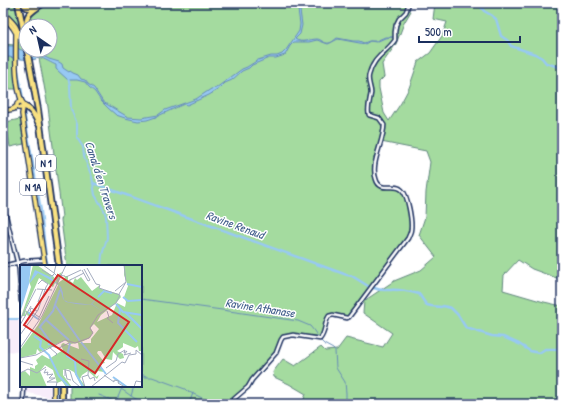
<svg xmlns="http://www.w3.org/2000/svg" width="565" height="407" viewBox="0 0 565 407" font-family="'Patrick Hand',sans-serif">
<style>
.built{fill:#f7edfa}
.green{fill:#a4db9f;stroke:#60857e}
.water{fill:#97c9f3;stroke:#658bb7}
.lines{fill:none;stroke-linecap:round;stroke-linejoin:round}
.stream{stroke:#658bb7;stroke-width:1}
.canal{stroke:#97c9f3;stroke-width:2}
.river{stroke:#97c9f3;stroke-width:2.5}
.minor-casing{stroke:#1b2f5e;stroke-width:5.5}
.major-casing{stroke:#1b2f5e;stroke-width:6}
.highway-casing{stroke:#1b2f5e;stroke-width:8}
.minor{stroke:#fff;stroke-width:2.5}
.major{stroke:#f9e181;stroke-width:3.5}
.highway{stroke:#f9e181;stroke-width:4.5}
.labels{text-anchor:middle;stroke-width:3;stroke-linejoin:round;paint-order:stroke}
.shield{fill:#fff;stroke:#5f6d8e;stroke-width:1}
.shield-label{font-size:10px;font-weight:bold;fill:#1b2f5e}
.water-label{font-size:12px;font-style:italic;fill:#405d8b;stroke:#fff}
.inset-river{fill:none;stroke:#97c9f3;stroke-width:2}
.inset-road{fill:none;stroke:#a4acbf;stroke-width:1}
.view{fill:#d62828;fill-opacity:0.15;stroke:#d62828;stroke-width:2}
.inset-edge{fill:none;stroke:#1b2f5e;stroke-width:2}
</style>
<rect width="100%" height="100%" fill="#fff"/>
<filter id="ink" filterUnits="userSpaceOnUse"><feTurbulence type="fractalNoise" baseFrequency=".025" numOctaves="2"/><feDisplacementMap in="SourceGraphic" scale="8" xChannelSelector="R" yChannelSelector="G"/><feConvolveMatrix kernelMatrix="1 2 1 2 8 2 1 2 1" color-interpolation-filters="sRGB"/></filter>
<g filter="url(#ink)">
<g class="built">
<path d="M6 320H20V325L21 352 3 351V328L7 324Z"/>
<path d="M24 386H52V398L24 392Z"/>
</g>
<g class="green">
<path d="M8 3 16 4 26 50H50V26H30L29 19 48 3H72L77 6 79 3 106 4V3H409L408 10 411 11 404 23 396 44 382 64 384 77 379 82V88L384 113 389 121 401 103 409 88 418 62 430 53 442 36 447 22 433 19 435 3H562V280L532 269 518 260 504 275 503 290 544 302 562 306V404H302L306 394 289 384 274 377 273 372 283 359 295 366 321 347 325 351 337 350 346 338 383 347 392 333 363 313 364 301 394 281 421 270 436 257 419 235 425 217 426 192 430 162 426 151 381 142 378 151 374 174 380 186 397 187 403 190 410 212 411 228 408 238 349 317 333 315 329 316 323 333 320 339 293 335 283 337 278 350 248 387 230 404H70V386H141V266H67L61 220 62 217 48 107 39 58 30 60 21 58 17 59V89H3V44L14 45V46L17 48 18 38 21 34 20 29H18L8 16V8H9V6H8Z"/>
<path d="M20 119 24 144 10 147 6 122Z"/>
</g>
<path class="water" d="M297 3H299L302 25 300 34 295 39C302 44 309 39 317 39 321 39 324 44 329 43 332 43 334 40 337 38L353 41H359L364 43 369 41H376L385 37H393L385 38 376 42 370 41 365 44 338 39 328 44 317 40 309 42H294L290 46 285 55 276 58H269L252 65 249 68 242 71 232 80 225 83 219 89 209 95 187 105 184 104 173 109 156 117 147 120 138 121 125 118 116 115 108 108 101 101 95 92 89 87 85 82 77 80H68L56 69V65C53 64 43 58 41 58 38 57 34 60 32 60 27 60 13 58 9 57L6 58 3 57V46H14L21 50H31L49 59 59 62 62 64 63 68 69 72 70 71 73 73 78 75 81 79 85 80 88 84 94 88 103 102 128 117 141 118 158 115 165 110 196 99 211 89 216 88 242 69 247 67 258 60 271 56H277L282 54 286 50 299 31 300 24Z"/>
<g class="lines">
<g class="stream">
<path d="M141 299 222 310 298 321 310 326 314 331 318 337"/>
<path d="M320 340 324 344 333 349 335 351 336 368 345 382 346 393V404"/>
<path d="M141 374 146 376"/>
<path d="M141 377H152L185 389 187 391 213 403 212 404"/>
<path d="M117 386 134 398 148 404"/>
<path d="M99 395 116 402 121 390 122 389"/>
<path d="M131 396 134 386"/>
<path d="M189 404 193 393"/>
</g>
<g class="canal">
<path d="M18 70 24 103"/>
<path d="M68 78 70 85 71 109 77 124V138L83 147 84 157 92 177 95 195 104 210 106 216 107 238 102 255 101 266"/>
<path d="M24 111 41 210 46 256 48 266"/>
<path d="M3 319H21"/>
<path d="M56 404 57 386"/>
</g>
<g class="river">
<path d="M481 3V7L484 11 491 15 496 19 501 36 507 40 511 46 535 54 542 58 546 63 562 68"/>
<path d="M93 183 347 275 352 276 368 286"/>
<path d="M374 288C382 291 382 290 390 290 398 289 411 292 419 294L425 303 427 305 431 306 441 307 443 306 451 308 458 315 466 328 492 336 503 337 519 344 530 351 539 353 545 349H562"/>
</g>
<defs>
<g id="minor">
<path d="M75 3H77"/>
<path d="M3 204 19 269 21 301"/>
<path d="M3 266 24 261 44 260"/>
<path d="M23 404 24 386"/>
<path d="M230 404 234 399 248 387 252 380 276 353 281 340 283 337 293 335 320 339C326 332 324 323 329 316L333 315 347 318 349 317 408 238C409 235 411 232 411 229 412 221 408 195 402 190 395 182 380 194 376 179 370 163 384 142 384 125L379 118 369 115C367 109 370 100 371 93 371 87 367 81 369 75 373 57 386 53 395 40V32L396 25 399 19 406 12 409 3"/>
</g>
<g id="major">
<path d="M3 4V7"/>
<path d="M3 12C9 20 19 25 18 36"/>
<path d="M3 16 13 28 16 33C16 54 14 82 22 102"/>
<path d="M23 108 22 114 45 266"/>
<path d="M13 109 17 106V104L19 102H22L24 104 23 107 21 108H18L17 106"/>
<path d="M3 111 14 109"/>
<path d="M54 404V386"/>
</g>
<g id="highway">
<path d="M18 3 26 43"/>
<path d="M23 3C26 9 31 9 36 6"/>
<path d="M27 26C25 12 34 11 43 3"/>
<path d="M27 50 38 110 59 266"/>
<path d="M23 106C31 108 36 117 39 124"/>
<path d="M62 404V386"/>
</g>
</defs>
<use href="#minor" class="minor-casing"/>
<use href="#major" class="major-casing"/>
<use href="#highway" class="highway-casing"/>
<use href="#minor" class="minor"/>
<use href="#major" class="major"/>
<use href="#highway" class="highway"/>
</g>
</g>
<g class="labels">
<g class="shield">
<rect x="36" y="155" width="20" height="16" rx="3"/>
<rect x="20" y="179" width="26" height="16" rx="3"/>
</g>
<g class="shield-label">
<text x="46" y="167">N 1</text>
<text x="33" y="191">N 1A</text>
</g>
<g class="water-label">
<text transform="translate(101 180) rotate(72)" y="4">Canal d'en Travers</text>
<text transform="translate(235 225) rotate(20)" y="4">Ravine Renaud</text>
<text transform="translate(260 308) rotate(9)" y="4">Ravine Athanase</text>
</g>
</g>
<g transform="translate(20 265)">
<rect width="122" height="122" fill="#fff"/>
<path d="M13 0H17L34 12 36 17 37 10 42 7 38 18 45 13 44 11H48V16L52 13 50 16 53 18 55 13 57 15 61 12 72 26 80 20 79 23 84 25 99 29 101 32 96 38 81 50 77 57 92 50 97 38 105 42 106 37 104 32 108 21 104 10V0H122V86H119L118 81 115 83 103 78V82L97 86 103 89 104 93 100 94 93 87 92 95 86 94 81 86H78L77 88 85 98 80 99 84 107 78 106 75 110 76 112 79 110 77 114 68 106 62 110 60 114 66 122H62L54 107 48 104 43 105V110L52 122H46L42 116 37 118 33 105 25 100 20 106 27 122H0V108L5 106 10 111V102L15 104V101L18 99 16 95 22 90 29 94 43 85 41 80 43 78 59 84 58 78 50 79 45 75 20 87 17 84 16 89 0 93V85L18 60 38 20 35 18 33 22 19 13 5 45 18 53 12 50 8 51 5 46 6 51H2L0 55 11 22 9 16ZM74 59 79 64 71 74V78H59L70 73 73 67 70 63Z" fill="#a4db9f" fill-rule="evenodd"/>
<path d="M0 0H11L9 19 15 5 30 12 35 9 31 13 38 19 41 22 43 28V31L44 35 48 37 65 39 70 40 80 30 72 39 83 47 71 39 69 40 56 39 46 37 43 34 39 20 18 8 9 19 0 48Z" fill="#97c9f3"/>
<path class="inset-river" d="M107 19 122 22M78 32 84 26 92 28M103 32 108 36 122 35M96 39 103 47 122 50M35 40 60 76M100 44 98 58 117 77M8 47 18 54M105 47 122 64M25 54 49 75M20 62 31 78 28 80M19 63 33 46 40 25M14 71 21 76 20 82 29 90 39 111 49 122M61 77 86 109M50 78 47 91 55 96 56 109 63 122M93 112 107 122"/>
<path class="inset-road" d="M23 0 34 8M36 0 34 8 37 11M22 5 32 11 34 9M62 5 68 16 70 15 64 4M46 12 61 5M37 16V10L45 11M48 16 64 8M18 19 22 15 28 19 26 22M17 24 32 25M95 26 106 17 104 0M99 29 106 17M18 37 23 24M17 46 11 43 10 46 19 52M87 46 89 52 87 53 93 58M0 55 16 24M18 55 29 31M0 60 11 41M0 70 18 45 26 22M31 81 39 83 49 78M29 82 37 89 35 91M0 83 22 51 46 0M0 93 16 90 45 75 55 78 69 73 73 68 70 63 78 50 96 38 100 30 79 23 80 20 76 19 67 3M61 94 69 96 68 110 70 114 74 112 75 116M0 96 13 100M86 103 96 96 98 89 105 85 104 88 107 86 104 90 111 88M26 104 24 108 28 107 27 110 33 109 29 113H35L27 117H37L36 122M46 105 50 106 53 116 60 122M0 108 8 104 17 108 26 102M84 110 94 117V115L99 116 98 118 105 122M45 111V104L47 114 51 115M65 122 62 112 68 110M71 122 102 97 105 98 109 90 116 89V85L122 90M114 122 116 116 122 117"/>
<path class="view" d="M38 10 109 57 75 108 4 60Z"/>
<rect width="122" height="122" class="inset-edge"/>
</g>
<rect width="565" height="407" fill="none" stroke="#fff" stroke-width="16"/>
<rect x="8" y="8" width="549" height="391" fill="none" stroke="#1b2f5e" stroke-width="1.5" filter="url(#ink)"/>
<g transform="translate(38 38) rotate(326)"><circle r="19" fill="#ffffff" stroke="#a4acbf"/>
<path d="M0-3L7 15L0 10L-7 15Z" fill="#1b2f5e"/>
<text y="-6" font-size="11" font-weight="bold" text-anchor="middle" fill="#1b2f5e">N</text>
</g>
<path d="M419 36v6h101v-6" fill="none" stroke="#1b2f5e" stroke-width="2"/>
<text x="425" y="36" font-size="12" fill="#1b2f5e" stroke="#ffffff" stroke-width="3" paint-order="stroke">500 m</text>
</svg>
